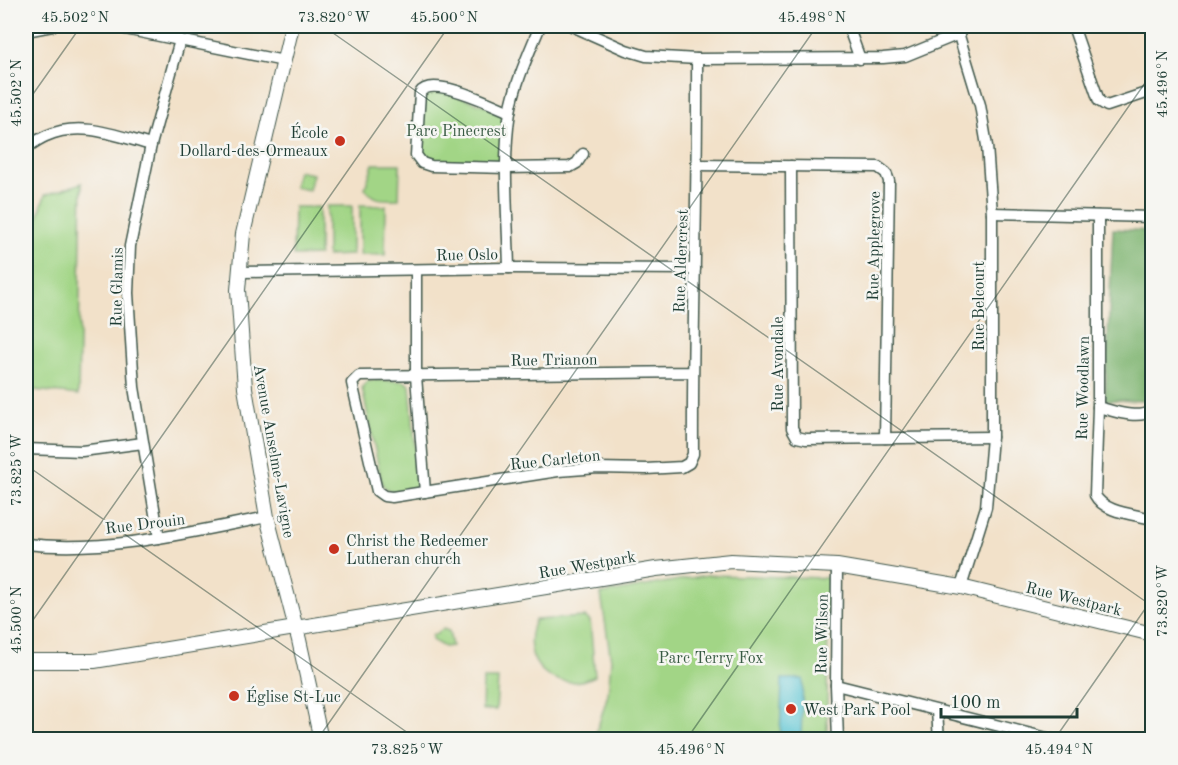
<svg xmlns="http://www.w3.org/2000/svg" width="1178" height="765" viewBox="0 0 1178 765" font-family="'Old Standard TT',serif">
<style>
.green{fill:#a2d586;stroke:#60895d;stroke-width:1.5}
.forest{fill:#81b673;stroke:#507a54;stroke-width:1.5}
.water{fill:#58c4d3;stroke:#3c8084;stroke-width:1.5}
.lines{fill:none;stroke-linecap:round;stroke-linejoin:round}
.minor-casing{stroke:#3f564a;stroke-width:13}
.tertiary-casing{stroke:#3f564a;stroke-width:16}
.minor{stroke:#fff;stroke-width:10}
.tertiary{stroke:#fff;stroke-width:14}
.ticks{fill:none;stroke:#1f3d34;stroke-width:1.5;stroke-opacity:0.45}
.poi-dot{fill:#c8321e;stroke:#f6f6f2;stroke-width:2}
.labels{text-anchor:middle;stroke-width:5;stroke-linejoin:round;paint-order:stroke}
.park-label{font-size:16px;fill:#395b44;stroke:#f6f6f2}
.poi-label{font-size:16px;fill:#1f3d34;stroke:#f6f6f2;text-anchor:start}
.street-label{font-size:16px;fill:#1f3d34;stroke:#f6f6f2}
.neatline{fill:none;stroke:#1f3d34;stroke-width:2}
.ticks-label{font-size:15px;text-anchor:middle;fill:#1f3d34}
</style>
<rect width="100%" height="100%" fill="#f6f6f2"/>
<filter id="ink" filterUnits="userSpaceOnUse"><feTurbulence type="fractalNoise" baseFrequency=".0167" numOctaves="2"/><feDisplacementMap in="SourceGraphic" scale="12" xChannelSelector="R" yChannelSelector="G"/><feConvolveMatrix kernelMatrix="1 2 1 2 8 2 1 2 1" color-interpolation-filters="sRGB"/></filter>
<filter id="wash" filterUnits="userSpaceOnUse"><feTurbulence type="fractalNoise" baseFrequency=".008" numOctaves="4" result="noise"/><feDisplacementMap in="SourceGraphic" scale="24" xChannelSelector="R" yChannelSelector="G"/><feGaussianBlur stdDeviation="1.35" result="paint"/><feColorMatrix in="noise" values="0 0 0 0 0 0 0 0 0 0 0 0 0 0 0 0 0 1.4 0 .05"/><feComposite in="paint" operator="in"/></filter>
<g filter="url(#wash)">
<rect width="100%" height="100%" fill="#f2e1c9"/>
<g class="green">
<path d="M432 90 444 91 503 112V163H433L425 160 420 154 424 94Z"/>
<path d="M373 164H400L399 199C384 199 375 202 365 188Z"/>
<path d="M298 171 313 174 309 190 294 187Z"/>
<path d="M82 183 78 395 26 389V256L45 195Z"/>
<path d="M360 205 386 206 385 255H360Z"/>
<path d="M327 206H352V255L327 256Z"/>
<path d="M294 207H319V255L293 256Z"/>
<path d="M369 380 404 381 410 386 418 478C418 482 418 485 415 488 407 494 387 493 382 484L362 387Z"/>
<path d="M707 575 828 578 827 739 594 740 608 694 611 660 601 594Z"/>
<path d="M585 617 590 621 595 676C554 696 517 662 535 620Z"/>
<path d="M443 629 449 631 452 646 444 647 432 640V636Z"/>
<path d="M483 679H498L496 710H482Z"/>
</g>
<path class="forest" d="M1113 229 1151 231 1148 401 1105 400Z"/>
<path class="water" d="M782 679H803L801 739H780Z"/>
</g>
<g filter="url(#ink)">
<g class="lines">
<defs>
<g id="minor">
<path d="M110 26 284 61"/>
<path d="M572 26 626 50 646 56 697 59 883 58 905 56 959 34"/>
<path d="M848 26 860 59"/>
<path d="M956 26 980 105 987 146 992 213V437L986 507 961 587"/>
<path d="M1073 26 1099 101 1107 106 1152 91"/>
<path d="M26 31 52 26"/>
<path d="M510 112C493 105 431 74 420 93L416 155 422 163 431 166 507 168 570 167 577 163 583 154"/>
<path d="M26 148C32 144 39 139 46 136 81 120 117 136 151 145"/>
<path d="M698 165 878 167 886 173 889 181 885 438"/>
<path d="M791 166 792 428 797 437 806 439 992 437"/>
<path d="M992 213 1152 217"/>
<path d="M1098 216V407L1095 495C1104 513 1134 514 1152 519"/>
<path d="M509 268C508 219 502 161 510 112 515 83 529 53 540 26"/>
<path d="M416 270V376L425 492"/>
<path d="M239 272 509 268 695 269"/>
<path d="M692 372 359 376 352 383 377 491 384 496 392 497 558 471 598 468 646 469 682 467 689 463 693 454C692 322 698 191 697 59"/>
<path d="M1098 407C1114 411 1137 420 1152 411"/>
<path d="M26 449 82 451 143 443"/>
<path d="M159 538 134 387 128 293 130 246 151 145 180 40"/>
<path d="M26 544C106 553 188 533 267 517"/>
<path d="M837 566 836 685 838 740"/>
<path d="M836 685 1055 740"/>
<path d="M937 711 939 740"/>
</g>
<g id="tertiary">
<path d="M292 26 243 234 238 290 245 388 267 517 299 640 321 740"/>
<path d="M26 661H94L656 569 731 561 837 566 961 587 1152 634"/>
</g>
</defs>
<use href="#minor" class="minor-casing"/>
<use href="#tertiary" class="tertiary-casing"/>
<use href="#minor" class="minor"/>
<use href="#tertiary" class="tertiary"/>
</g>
</g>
<path class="ticks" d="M323 26 1152 606M26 104 81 26M26 465 418 740M26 630 449 26M317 740 817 26M686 740 1152 73M1054 740 1152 599"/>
<g class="poi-dot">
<circle cx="340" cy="141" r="6"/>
<circle cx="334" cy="549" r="6"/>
<circle cx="234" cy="696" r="6"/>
<circle cx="791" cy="709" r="6"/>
</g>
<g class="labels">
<g class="park-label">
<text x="456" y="136">Parc Pinecrest</text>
<text x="711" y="663">Parc Terry Fox</text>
</g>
<g class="poi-label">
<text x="328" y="138" text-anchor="end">École<tspan x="328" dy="18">Dollard-des-Ormeaux</tspan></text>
<text x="346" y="546">Christ the Redeemer<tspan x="346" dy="18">Lutheran church</tspan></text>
<text x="246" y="702">Église St-Luc</text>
<text x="803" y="715">West Park Pool</text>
</g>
<g class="street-label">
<text transform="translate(873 246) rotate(-89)" y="6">Rue Applegrove</text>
<text transform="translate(467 254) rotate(-1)" y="6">Rue Oslo</text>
<text transform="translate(680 261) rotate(-88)" y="6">Rue Aldercrest</text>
<text transform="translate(116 287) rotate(-89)" y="6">Rue Glamis</text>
<text transform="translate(978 306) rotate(-90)" y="6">Rue Belcourt</text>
<text transform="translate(554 359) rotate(-1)" y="6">Rue Trianon</text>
<text transform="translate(777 364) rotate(-90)" y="6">Rue Avondale</text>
<text transform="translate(1082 388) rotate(-89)" y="6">Rue Woodlawn</text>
<text transform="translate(275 451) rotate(80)" y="6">Avenue Anselme-Lavigne</text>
<text transform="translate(555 459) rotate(-6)" y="6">Rue Carleton</text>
<text transform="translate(145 523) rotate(-7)" y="6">Rue Drouin</text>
<text transform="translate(587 564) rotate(-10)" y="6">Rue Westpark</text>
<text transform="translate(1074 598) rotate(14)" y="6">Rue Westpark</text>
<text transform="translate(821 634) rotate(-89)" y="6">Rue Wilson</text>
</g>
</g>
<rect width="1178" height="765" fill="none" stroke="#f6f6f2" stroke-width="66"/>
<path d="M941 708v9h136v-9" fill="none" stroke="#1f3d34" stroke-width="3"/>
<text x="950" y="708" font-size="18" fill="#1f3d34" stroke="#f6f6f2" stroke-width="4.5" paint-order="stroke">100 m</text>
<rect x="33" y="33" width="1112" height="699" class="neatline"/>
<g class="ticks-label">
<text x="75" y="22">45.502°N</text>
<text x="334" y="22">73.820°W</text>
<text x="444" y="22">45.500°N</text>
<text x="812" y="22">45.498°N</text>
<text transform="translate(1162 84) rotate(-90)" y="5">45.496°N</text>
<text transform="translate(16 93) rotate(-90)" y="5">45.502°N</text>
<text transform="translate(16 470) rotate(-90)" y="5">73.825°W</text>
<text transform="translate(1162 601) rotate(-90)" y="5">73.820°W</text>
<text transform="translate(16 620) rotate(-90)" y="5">45.500°N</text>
<text x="407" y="754">73.825°W</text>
<text x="691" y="754">45.496°N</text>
<text x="1059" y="754">45.494°N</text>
</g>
</svg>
